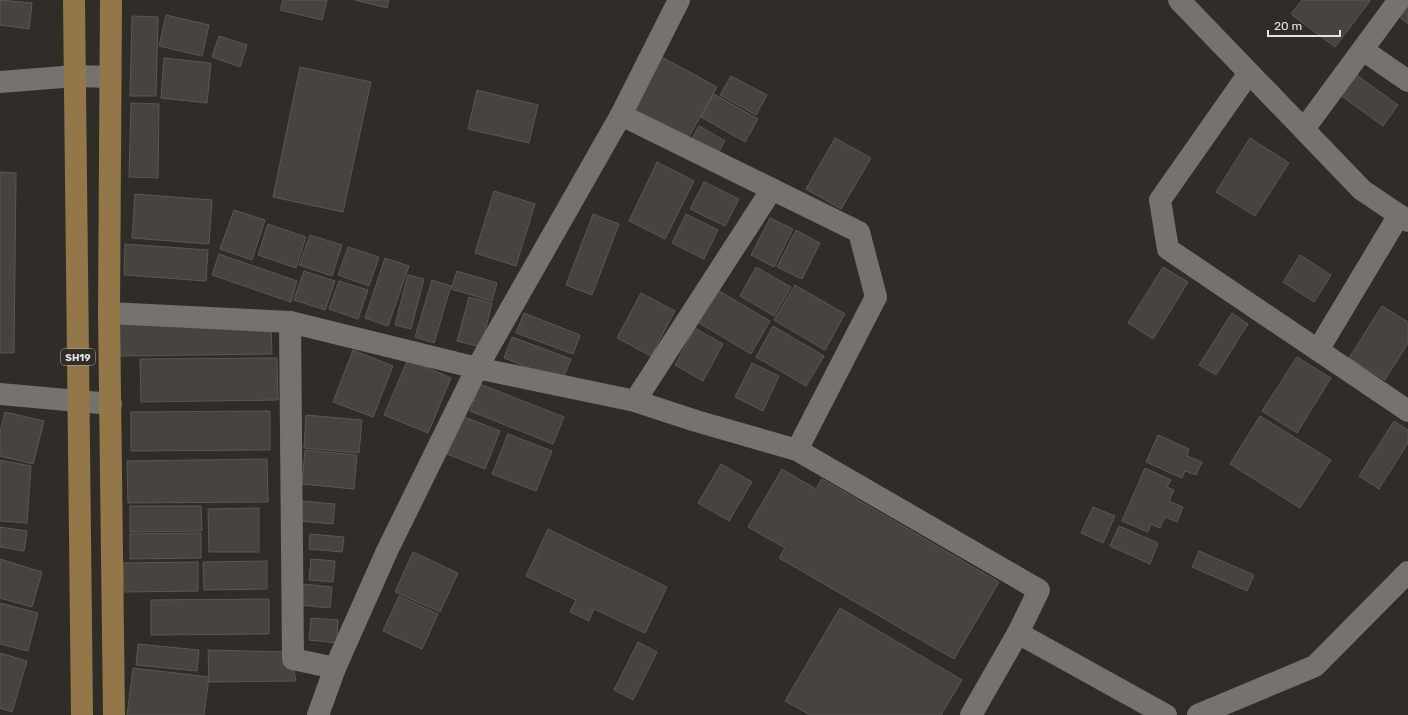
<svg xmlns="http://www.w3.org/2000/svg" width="1408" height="715" viewBox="0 0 1408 715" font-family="Rubik,sans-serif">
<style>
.building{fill:#47433e;stroke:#5b5752}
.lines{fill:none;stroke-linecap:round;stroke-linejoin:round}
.street{stroke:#76726d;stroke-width:22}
.primary{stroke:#937748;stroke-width:22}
.labels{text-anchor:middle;stroke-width:4;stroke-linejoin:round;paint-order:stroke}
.shield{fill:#302d28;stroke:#afadaa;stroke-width:1}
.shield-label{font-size:10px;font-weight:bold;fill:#e6e4e1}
</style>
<rect width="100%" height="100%" fill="#302d28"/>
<g class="building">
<path d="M0 0 32 3 29 29 0 25Z"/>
<path d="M283 0H327L322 20 280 10Z"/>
<path d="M355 0H389L387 8Z"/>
<path d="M1302 0H1369L1370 1 1335 47 1291 14Z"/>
<path d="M1408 0V24L1394 13Z"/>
<path d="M166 15 209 25 202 56 159 46Z"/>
<path d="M132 16 158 17 156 96H130Z"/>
<path d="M219 36 247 45 240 67 212 57Z"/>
<path d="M658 55 717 87 687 140 629 107Z"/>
<path d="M164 58 211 63 207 103 161 98Z"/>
<path d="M300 67 371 82 343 212 273 197Z"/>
<path d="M1351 71 1398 105 1383 126 1336 92Z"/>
<path d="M731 76 767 95 756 115 720 95Z"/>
<path d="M477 90 538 105 529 143 468 129Z"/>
<path d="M714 94 758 119 745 142 701 117Z"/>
<path d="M131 103 159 104 158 178 129 177Z"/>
<path d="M699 126 725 141 716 157 690 142Z"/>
<path d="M835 138 871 158 841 209 806 189Z"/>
<path d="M1250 138 1289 163 1255 216 1216 192Z"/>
<path d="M657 162 694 181 665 239 629 221Z"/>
<path d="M0 172 16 173 14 353H0Z"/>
<path d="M704 182 739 199 725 226 690 209Z"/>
<path d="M494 191 535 204 516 266 475 253Z"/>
<path d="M135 194 212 200 209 244 132 238Z"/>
<path d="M234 210 265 220 252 260 220 249Z"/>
<path d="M593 214 619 224 592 295 566 285Z"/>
<path d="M686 214 718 230 704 259 672 243Z"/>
<path d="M770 218 793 229 774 267 751 255Z"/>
<path d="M268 224 306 237 296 268 258 255Z"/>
<path d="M796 230 820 243 802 279 777 267Z"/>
<path d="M310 235 342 245 332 276 299 265Z"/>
<path d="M125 244 208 250 206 281 124 275Z"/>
<path d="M348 247 379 257 369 286 338 275Z"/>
<path d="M219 254 297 281 291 302 212 275Z"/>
<path d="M1300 255 1331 275 1314 302 1283 282Z"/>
<path d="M385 258 409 266 388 326 365 318Z"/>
<path d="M756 267 791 287 774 316 740 296Z"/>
<path d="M1163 267 1188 282 1153 339 1128 323Z"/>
<path d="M304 271 335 281 325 310 294 300Z"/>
<path d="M457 271 497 283 492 301 451 289Z"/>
<path d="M408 275 424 279 411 329 395 325Z"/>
<path d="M432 280 451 286 434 343 415 337Z"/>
<path d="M339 281 368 290 358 319 329 309Z"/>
<path d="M795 285 845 314 825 350 774 320Z"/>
<path d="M714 288 770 321 751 354 696 321Z"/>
<path d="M641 293 675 311 651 356 617 338Z"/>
<path d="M469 297 492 303 481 347 457 341Z"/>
<path d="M1382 306 1408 322V343L1385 380 1349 358Z"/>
<path d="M524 313 580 335 573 354 516 333Z"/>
<path d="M1232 313 1248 324 1216 375 1199 365Z"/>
<path d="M119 320 271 328 272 354 120 356Z"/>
<path d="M773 326 824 356 806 386 756 357Z"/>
<path d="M695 328 723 344 703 381 675 365Z"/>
<path d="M512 337 571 359 562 381 504 358Z"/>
<path d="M353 350 393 366 373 417 333 402Z"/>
<path d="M1297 357 1331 378 1297 433 1262 411Z"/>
<path d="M277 358 278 400 141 402 140 359Z"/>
<path d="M408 359 451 378 428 433 384 415Z"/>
<path d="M752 363 779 376 763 411 735 397Z"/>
<path d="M480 384 564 417 553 444 470 411Z"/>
<path d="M270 411V450L131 451V412Z"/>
<path d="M5 412 44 421 33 464 0 456V432Z"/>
<path d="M306 415 362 420 359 453 304 448Z"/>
<path d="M462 416 500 431 485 469 447 454Z"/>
<path d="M1260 416 1331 460 1300 508 1230 464Z"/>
<path d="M1394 421 1408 430V443L1379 489 1359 476Z"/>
<path d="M508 434 552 451 536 491 492 474Z"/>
<path d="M1158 435 1189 449 1187 456 1202 462 1196 475 1185 471 1182 478 1146 462Z"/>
<path d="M305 450 357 455 354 489 302 484Z"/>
<path d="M267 459 268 502 128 503 127 461Z"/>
<path d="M0 460 31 466 27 523 0 521Z"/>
<path d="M721 464 752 482 729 521 698 503Z"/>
<path d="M1145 468 1171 480 1167 487 1174 490 1169 501 1183 507 1177 522 1165 517 1160 528 1151 524 1148 532 1122 521Z"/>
<path d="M782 469 816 489 822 479 999 582 954 659 779 558 785 548 748 527Z"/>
<path d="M302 501 335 504 333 524 300 521Z"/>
<path d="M130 506H201L202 531 130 532Z"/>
<path d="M1093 507 1115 516 1103 543 1081 533Z"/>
<path d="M259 508V552H209L208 509Z"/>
<path d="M1119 526 1158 543 1150 564 1110 546Z"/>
<path d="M0 527 27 531 24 551 0 547Z"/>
<path d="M548 529 667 587 645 633 594 609 589 621 570 612 576 600 526 576Z"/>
<path d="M201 533V558L130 559V534Z"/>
<path d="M310 534 344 537 342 552 309 549Z"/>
<path d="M1199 551 1254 575 1247 591 1192 567Z"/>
<path d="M413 552 458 573 440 612 395 592Z"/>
<path d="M0 559 42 572 32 607 0 598Z"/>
<path d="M311 559 335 561 333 582 309 580Z"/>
<path d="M267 561V589L204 590 203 562Z"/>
<path d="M198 562V591L124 592 123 563Z"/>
<path d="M302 584 332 587 330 608 300 605Z"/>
<path d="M399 596 438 614 422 649 383 631Z"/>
<path d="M269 599V634L151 635V600Z"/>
<path d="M0 603 38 613 28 651 0 644Z"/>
<path d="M840 608 962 680 941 715H810L785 701Z"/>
<path d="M311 618 338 620 337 643 309 640Z"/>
<path d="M638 642 657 652 633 700 614 690Z"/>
<path d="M138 644 199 650 197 671 136 665Z"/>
<path d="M208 650 290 652 296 681 209 682Z"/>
<path d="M0 653 27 661 12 712 0 708Z"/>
<path d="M133 668 209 677 204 715H127Z"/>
</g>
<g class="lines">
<g class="street">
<path d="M1179 0 1362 190 1408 221"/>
<path d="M1363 50 1408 81"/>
<path d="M1249 73 1160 200 1168 249 1408 411"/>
<path d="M0 82 75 76 110 77"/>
<path d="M621 115 679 0"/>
<path d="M1304 129 1399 0"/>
<path d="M109 313 290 322 477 368 635 401 696 421 797 450 876 297 859 232 621 115 477 368 387 551 335 668 318 715"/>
<path d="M290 322 293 659 335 668"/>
<path d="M1318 350 1399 215"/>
<path d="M0 394 111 404"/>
<path d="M635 401 772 189"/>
<path d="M797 450 1039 590 1018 633 971 715"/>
<path d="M1018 633 1166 715"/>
<path d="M1198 715 1315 666 1408 572"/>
</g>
<g class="primary">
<path d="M74 0 82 715"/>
<path d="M111 0 109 313 114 715"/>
</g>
</g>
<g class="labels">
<rect class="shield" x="61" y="349" width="34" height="16" rx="3"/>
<g class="shield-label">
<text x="78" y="361">SH19</text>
</g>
</g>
<path d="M1268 30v6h72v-6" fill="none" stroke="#e6e4e1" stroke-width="2"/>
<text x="1274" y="30" font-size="12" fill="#e6e4e1" stroke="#302d28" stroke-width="3" paint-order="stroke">20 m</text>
</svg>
